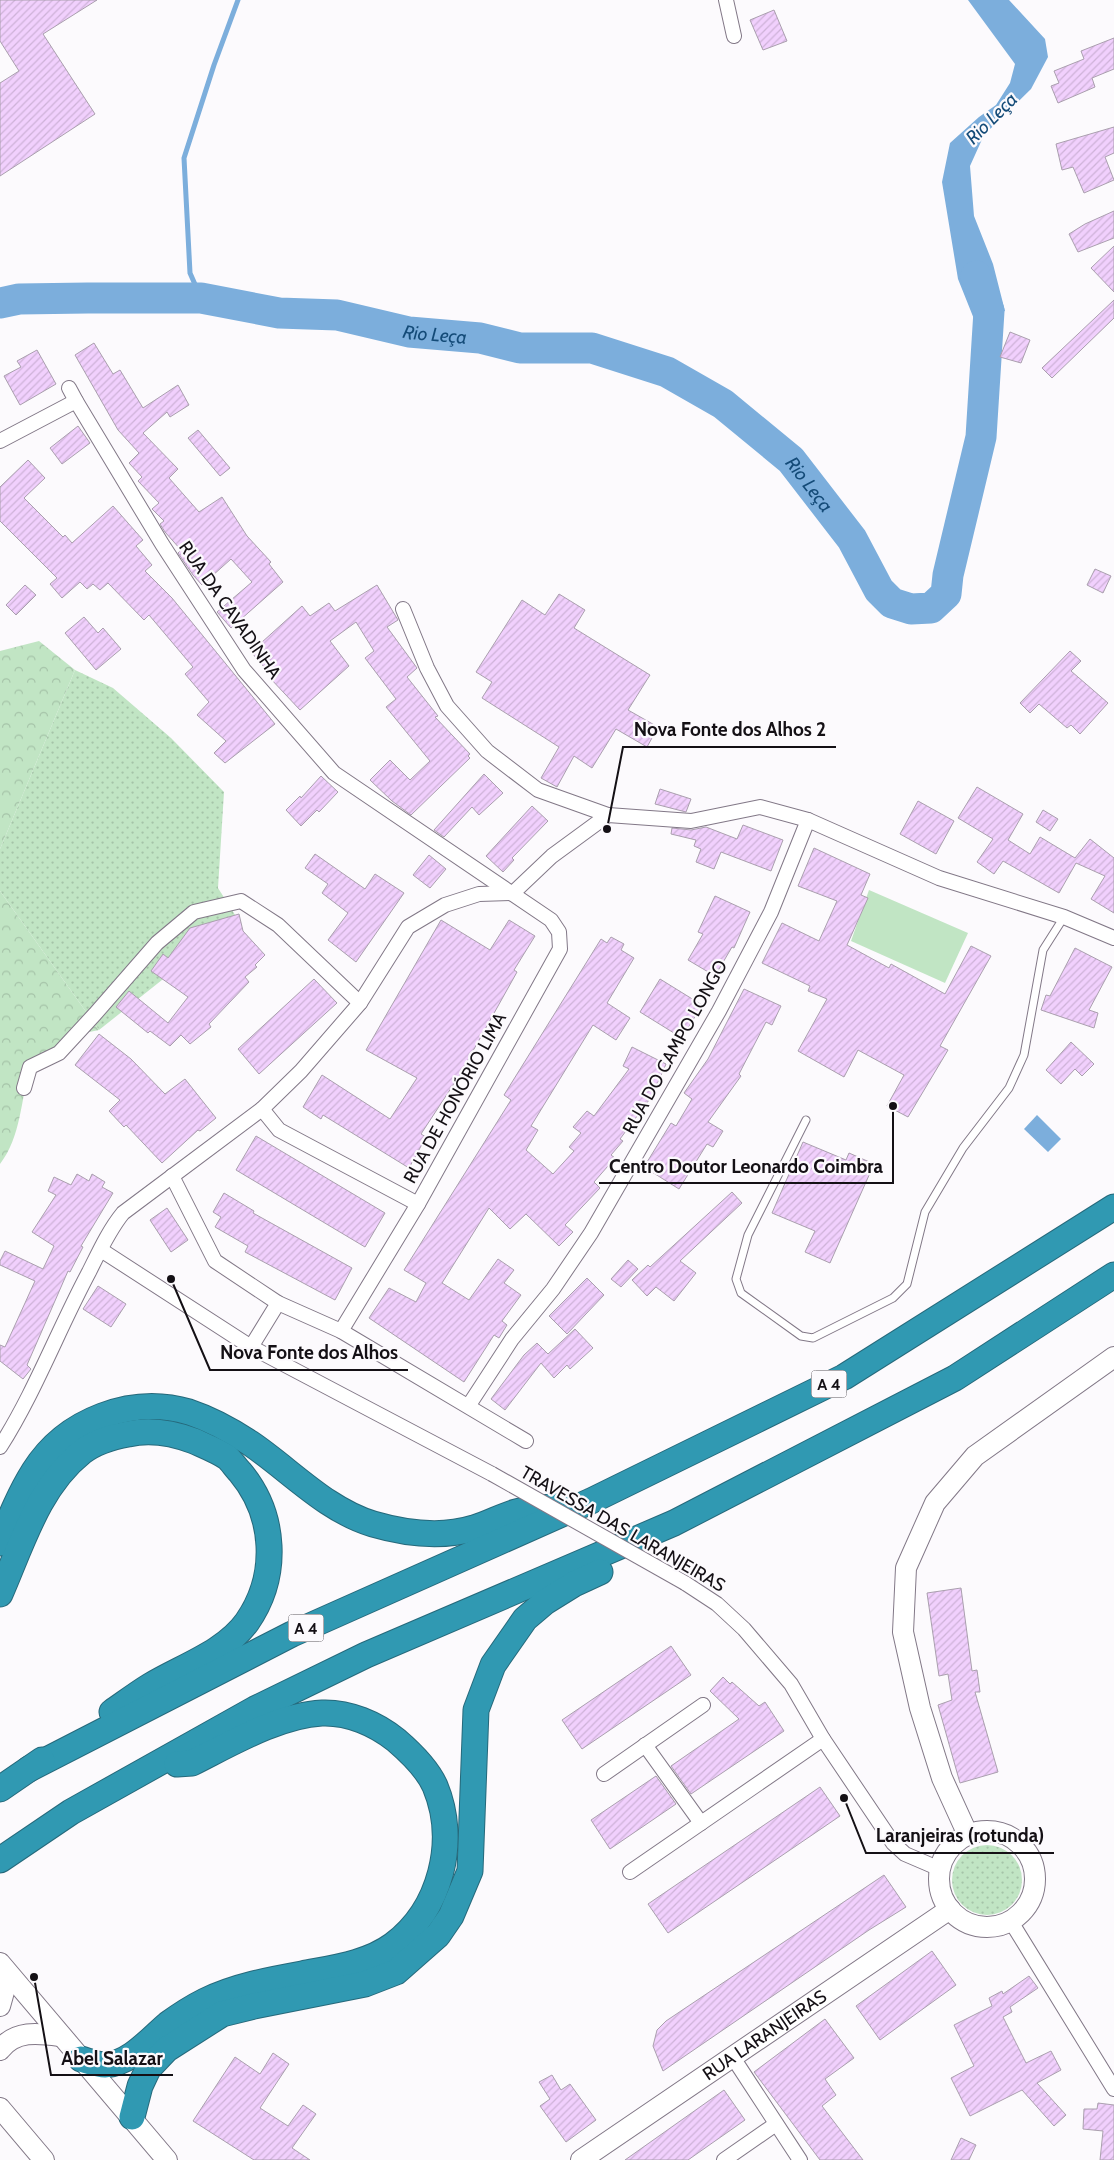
<svg xmlns="http://www.w3.org/2000/svg" width="1114" height="2160" viewBox="0 0 1114 2160" font-family="Cabin,sans-serif">
<style>
.grass{fill:url(#grass-dots)}
.forest{fill:url(#forest-crowns)}
.pitch{fill:#c1e5c4}
.water{fill:#7caedc}
.lines{fill:none;stroke-linecap:round;stroke-linejoin:round}
.stream{stroke:#7caedc;stroke-width:5}
.river{stroke:#7caedc;stroke-width:31}
.building{fill:url(#building-hatch);stroke:#aa9fae}
.lane-casing{stroke:#827887;stroke-width:9}
.street-casing{stroke:#827887;stroke-width:16}
.secondary-casing{stroke:#827887;stroke-width:22}
.highway-casing{stroke:#26697b;stroke-width:27}
.lane{stroke:#fff;stroke-width:7}
.street{stroke:#fff;stroke-width:14}
.secondary{stroke:#fff;stroke-width:20}
.highway{stroke:#3099b2;stroke-width:25}
.street-bridge-casing{stroke:#827887;stroke-width:16;stroke-linecap:butt}
.street-bridge{stroke:#fff;stroke-width:14}
.labels{text-anchor:middle;stroke-width:4.5;stroke-linejoin:round;paint-order:stroke}
.shield{fill:#fcfafd;stroke:#5a565b;stroke-width:1}
.shield-label{font-size:16px;font-weight:bold;fill:#141015}
.street-label{font-size:18px;fill:#141015;stroke:#fcfafd}
.water-label{font-size:19px;font-style:italic;fill:#144b78;stroke:#fcfafd}
.leader{fill:none;stroke:#141015;stroke-width:2}
.callout-dot{fill:#141015;stroke:#fcfafd;stroke-width:2}
.callout-label{font-size:19px;text-anchor:middle;font-weight:bold;fill:#141015;stroke:#fcfafd;stroke-width:4.5;stroke-linejoin:round;paint-order:stroke}
</style>
<defs>
<pattern id="grass-dots" width="8" height="8" patternUnits="userSpaceOnUse" patternTransform="scale(1.25)"><rect width="8" height="8" fill="#c1e5c4"/><path d="M2 2h.1M6 6h.1" fill="none" stroke="#a5c3a8" stroke-width="1.8" stroke-linecap="round"/></pattern>
<pattern id="forest-crowns" width="20" height="18" patternUnits="userSpaceOnUse" patternTransform="scale(1.25)"><rect width="20" height="18" fill="#c1e5c4"/><path d="M2 6a3 3 0 1 1 6 0M12 15a3 3 0 1 1 6 0" fill="none" stroke="#a5c3a8"/></pattern>
<pattern id="building-hatch" width="6" height="6" patternUnits="userSpaceOnUse" patternTransform="scale(1.25)"><rect width="6" height="6" fill="#f1d0fd"/><path d="M-1 1l2-2M0 6l6-6M5 7l2-2" fill="none" stroke="#ceb2d8"/></pattern>
</defs>
<rect width="100%" height="100%" fill="#fcfafd"/>
<g class="grass">
<path d="M75 670 113 688 171 738 224 792 218 888 242 926 201 949 99 1030 0 891V849Z"/>
<circle cx="987" cy="1880" r="35"/>
</g>
<g class="forest">
<path d="M39 641 75 670 0 849V651Z"/>
<path d="M0 891 99 1030 75 1035 30 1067C21 1099 21 1137 0 1164Z"/>
</g>
<path class="pitch" d="M869 890 968 933 945 983 851 941Z"/>
<g class="water">
<path d="M968 0H1009L1045 39 1048 57 1031 89 984 135 970 166 974 216 993 264 1005 311 974 319 958 279 942 182 950 143 979 117 996 105 1010 83 1015 64Z"/>
<path d="M1037 1115 1061 1139 1048 1152 1024 1129Z"/>
</g>
<g class="lines">
<path class="stream" d="M201 298 190 273 184 158 214 65 238 0"/>
<path class="river" id="s1" d="M0 303 19 299 88 298H201L279 313 337 315 409 332 480 338 520 348H592L667 372 723 404 791 460 852 539 879 590 892 603 911 609 931 608 946 594 948 575 981 437 989 311 976 276"/>
</g>
<g class="building">
<path d="M0 0H97L43 34 95 114 0 176V83L19 71 0 41Z"/>
<path d="M774 10 787 41 763 50 750 20Z"/>
<path d="M1114 38V69L1092 78 1095 87 1058 103 1051 86 1059 83 1054 71 1084 59 1081 51Z"/>
<path d="M1114 127V153L1105 157 1114 180 1084 193 1073 167 1062 170 1056 144Z"/>
<path d="M1114 211V238L1078 252 1069 234 1085 224Z"/>
<path d="M1114 246V292L1091 268Z"/>
<path d="M1114 300V318L1052 378 1042 368Z"/>
<path d="M1010 332 1030 340 1021 363 1000 357Z"/>
<path d="M94 343 113 374 120 370 143 408 178 385 189 405 170 417 167 412 143 433 178 469 169 478 199 512 222 497 247 536 271 562 269 564 283 582 231 628 217 612 252 582 231 559 202 585 193 575 178 553 181 550 165 532 160 524 164 521 152 509 159 503 138 481 142 477 129 463 139 453 118 430 75 355Z"/>
<path d="M37 350 56 384 20 405 4 376 21 367 17 361Z"/>
<path d="M78 426 90 443 62 464 50 448Z"/>
<path d="M198 430 230 468 220 476 188 438Z"/>
<path d="M28 460 45 478 24 498 63 537 65 535 72 543 113 506 143 540 136 546 152 565 145 571 172 598 275 724 225 763 214 753 226 741 197 715 209 702 185 674 193 667 149 615 144 620 108 583 100 590 93 584 87 589 80 582 62 598 50 584 57 578 0 521V487Z"/>
<path d="M1095 569 1111 576 1103 593 1087 585Z"/>
<path d="M25 585 36 595 16 615 6 605Z"/>
<path d="M377 585 398 620 387 627 417 668 407 677 438 716 435 717 470 754 468 756 470 758 411 815 392 801 370 780 390 760 410 780 430 761 386 707 396 699 365 658 374 651 356 622 330 641 349 666 300 710 270 678 272 676 251 652 302 606 310 616 329 603 335 611Z"/>
<path d="M559 594 585 610 574 628 650 675 628 710 658 727 647 747 616 729 592 768 574 756 557 787 541 778 559 747 482 698 492 682 476 672 522 600 545 615Z"/>
<path d="M84 617 98 633 103 628 121 649 96 670 65 633Z"/>
<path d="M1070 651 1081 661 1071 671 1108 703 1080 734 1071 725 1067 728 1039 704 1030 713 1020 703Z"/>
<path d="M484 774 503 793 479 815 472 807 444 837 434 830Z"/>
<path d="M321 776 338 792 319 812 317 810 301 826 286 810 300 796 301 798Z"/>
<path d="M977 787 1023 814 1008 840 1030 854 1040 837 1075 858 1090 839 1114 858V913L1091 899 1105 876 1076 863 1059 893 1003 861 994 874 977 862 993 839 958 818Z"/>
<path d="M660 789 691 799 686 812 655 804Z"/>
<path d="M918 801 954 821 936 854 900 834Z"/>
<path d="M532 806 548 821 512 858 514 860 503 872 486 856Z"/>
<path d="M1043 810 1058 819 1050 831 1036 822Z"/>
<path d="M743 825 783 840 771 871 721 852 714 869 696 862 701 849 694 846 696 840 671 834 672 828 691 830 706 827 737 839Z"/>
<path d="M814 848 870 874 861 895 868 898 847 945 889 968 891 964 945 994 971 946 991 956 940 1046 948 1050 908 1117 887 1106 904 1075 858 1050 844 1077 798 1051 827 999 808 991 810 986 762 963 782 923 819 941 837 901 798 886Z"/>
<path d="M315 854 365 889 375 874 404 893 356 962 328 940 348 913 322 893 328 884 305 868Z"/>
<path d="M429 855 446 869 430 888 413 875Z"/>
<path d="M715 896 750 912 734 948 732 947 715 976 688 960 703 934 698 932Z"/>
<path d="M239 914 243 931 265 955 255 965 257 967 245 977 249 982 209 1024 211 1027 190 1044 181 1035 170 1046 150 1031 148 1033 116 1007 129 991 168 1023 188 997 151 971 163 954 168 958 190 928Z"/>
<path d="M441 920 490 950 509 920 535 936 514 970 517 972 459 1076 421 1134 426 1137 409 1168 323 1115 321 1119 303 1107 322 1075 390 1119 417 1078 366 1050Z"/>
<path d="M611 937 624 944 621 950 634 958 607 1003 630 1018 616 1040 593 1025 531 1126 538 1130 526 1150 553 1174 574 1151 569 1147 581 1133 573 1127 587 1111 594 1116 629 1069 623 1066 632 1047 666 1064 652 1096 620 1139 623 1141 611 1155 615 1158 594 1182 600 1188 565 1225 573 1232 559 1246 526 1214 510 1229 489 1208 442 1283 469 1300 498 1259 514 1270 504 1283 521 1295 502 1321 507 1325 499 1338 494 1335 464 1382 369 1318 389 1288 416 1302 426 1283 404 1270 511 1100 504 1095 601 939 607 943Z"/>
<path d="M1075 948 1112 967 1089 1010 1098 1013 1094 1028 1041 1010 1046 995 1050 996Z"/>
<path d="M314 979 337 1003 259 1074 238 1049Z"/>
<path d="M660 979 702 1005 682 1038 640 1012Z"/>
<path d="M744 989 781 1006 772 1025 766 1022 739 1074 741 1076 708 1122 723 1131 713 1147 707 1144 679 1189 644 1167 671 1123 676 1126 692 1099 684 1093 708 1059Z"/>
<path d="M99 1034 131 1059 165 1094 185 1079 216 1118 200 1131 198 1130 162 1163 126 1125 124 1127 109 1111 120 1100 75 1065Z"/>
<path d="M1071 1042 1094 1064 1082 1076 1075 1069 1061 1084 1046 1070Z"/>
<path d="M256 1136 385 1213 365 1247 236 1170Z"/>
<path d="M803 1142 846 1160 849 1153 874 1164 830 1263 805 1252 815 1231 772 1213Z"/>
<path d="M77 1174 89 1181 92 1174 105 1182 102 1187 113 1193 81 1246 83 1247 70 1272 68 1271 27 1365 31 1369 23 1379 0 1361V1345L5 1347 35 1281 0 1265V1261L5 1251 43 1269 54 1246 32 1232 56 1195 48 1191 54 1177 71 1185Z"/>
<path d="M732 1192 742 1203 680 1261 696 1273 674 1301 656 1287 647 1296 632 1280 648 1265 650 1267Z"/>
<path d="M224 1193 254 1211 253 1213 352 1268 335 1300 245 1252 248 1246 215 1227 221 1217 213 1212Z"/>
<path d="M167 1208 188 1240 171 1252 150 1220Z"/>
<path d="M628 1260 638 1269 621 1287 611 1279Z"/>
<path d="M587 1278 604 1295 567 1334 549 1316Z"/>
<path d="M98 1286 126 1304 111 1327 83 1309Z"/>
<path d="M575 1329 593 1348 570 1369 567 1365 554 1378 541 1363 505 1410 491 1399 524 1355 537 1343 548 1354Z"/>
<path d="M961 1588 972 1671 977 1670 980 1692H975L998 1772 960 1783 938 1705 952 1700 948 1674 939 1676 927 1593Z"/>
<path d="M671 1646 691 1675 582 1749 562 1720Z"/>
<path d="M723 1677 730 1684 732 1682 759 1706 765 1702 784 1731 691 1794 671 1766 739 1719 710 1691Z"/>
<path d="M656 1776 676 1804 610 1849 591 1820Z"/>
<path d="M820 1787 840 1816 668 1933 648 1904Z"/>
<path d="M884 1875 906 1907 869 1930 663 2071 653 2046 657 2030 666 2021Z"/>
<path d="M932 1951 956 1985 880 2040 856 2006Z"/>
<path d="M1029 1976 1038 1988 1010 2007 1012 2012 1003 2017 1026 2063 1051 2051 1061 2070 1037 2083 1066 2115 1054 2126 1022 2090 970 2116 951 2078 974 2066 954 2025 992 2006 989 1998 1002 1991 1003 1994Z"/>
<path d="M825 2019 854 2058 825 2079 836 2095 822 2106 863 2160H820L754 2072Z"/>
<path d="M273 2053 289 2064 260 2108 288 2126 303 2105 316 2114 292 2148 310 2160H254L193 2121 235 2057 260 2074Z"/>
<path d="M552 2075 561 2090 570 2084 596 2120 566 2142 540 2106 550 2099 539 2082Z"/>
<path d="M724 2090 745 2120 688 2160H625Z"/>
<path d="M1098 2103 1114 2105V2160H1100L1103 2131 1083 2129 1084 2109H1097Z"/>
<path d="M961 2138 976 2145 969 2160H951Z"/>
</g>
<g class="lines">
<defs>
<path id="lane" d="M806 1120 748 1235 736 1279 741 1293 801 1336 813 1338 893 1298 907 1284 925 1212 963 1148 1009 1088 1024 1055 1043 950 1064 917"/>
<g id="street">
<path d="M726 0 734 36"/>
<path d="M69 388 76 401"/>
<path d="M0 441 76 401 162 544 244 670 334 773 551 920 559 932 560 949 418 1204 341 1331"/>
<path d="M403 609 427 668 447 706 487 751 538 790 608 815 691 821 760 807 808 820 939 878 1064 917 1114 938"/>
<path d="M24 1088 30 1067 59 1053 95 1014 157 943 194 912 241 901 278 925 360 1003"/>
<path d="M262 1109 279 1130 418 1204"/>
<path d="M172 1176 215 1261 278 1303 251 1347"/>
<path d="M101 1250 251 1347 492 1474"/>
<path d="M278 1303 341 1331 526 1441"/>
<path d="M469 1405 512 1339 553 1289 591 1233 719 1011 771 912 808 820"/>
<path d="M0 1447C35 1392 58 1330 89 1272 99 1252 109 1230 123 1213L262 1109 301 1071 360 1003 408 927 445 905 479 894 513 893 552 856 608 815"/>
<path d="M685 1583 717 1604 744 1629 791 1684 823 1739 893 1843 905 1854 940 1869"/>
<path d="M645 1745 701 1823"/>
<path d="M604 1774 703 1705"/>
<path d="M630 1872 823 1739"/>
<path d="M1010 1920 1114 2089"/>
<path d="M732 2056 800 2160"/>
<path d="M724 2160 776 2124"/>
</g>
<g id="secondary">
<circle cx="987" cy="1879" r="48"/>
<path d="M968 1835 942 1778 920 1708 903 1632 906 1568 935 1503 975 1456 1114 1357"/>
<path d="M0 1963 167 2160"/>
<path d="M0 1974 5 1988 0 2006"/>
<path d="M0 2050C15 2030 38 2033 60 2036"/>
<path d="M0 2108 44 2160"/>
<path id="s2" d="M581 2160 950 1909"/>
</g>
<g id="highway">
<path d="M0 1543C10 1518 20 1493 34 1471 66 1420 132 1395 189 1412 210 1419 232 1431 250 1443 290 1470 326 1510 373 1524 404 1533 442 1538 474 1528 488 1524 502 1516 516 1512 530 1508 546 1508 561 1506"/>
<path d="M0 1594C22 1544 38 1487 82 1452 95 1442 112 1437 128 1434 150 1429 173 1433 194 1441 205 1446 218 1451 228 1458 232 1462 236 1468 240 1472 276 1515 279 1576 247 1622 225 1653 181 1667 150 1686 137 1694 125 1703 112 1712"/>
<path d="M29 1769 292 1634 591 1501 844 1377 1114 1207"/>
<path d="M0 1789 42 1760"/>
<path d="M0 1860 71 1812 255 1709 366 1655 674 1523 955 1378 1114 1275"/>
<path d="M81 2059C88 2061 98 2065 105 2065 130 2064 150 2039 168 2024 179 2016 193 2007 205 2001 236 1986 269 1980 302 1974 332 1968 367 1964 393 1945 441 1909 458 1841 435 1786 427 1768 410 1752 396 1740 376 1724 349 1712 322 1713 279 1715 230 1744 192 1763L177 1764"/>
<path d="M132 2117 140 2086 148 2069 167 2049 222 2014 254 2006 365 1984 396 1972 438 1935 451 1916 470 1871 476 1710 493 1665 525 1619 545 1602 574 1584 600 1572"/>
</g>
</defs>
<use href="#lane" class="lane-casing"/>
<use href="#street" class="street-casing"/>
<use href="#secondary" class="secondary-casing"/>
<use href="#highway" class="highway-casing"/>
<use href="#lane" class="lane"/>
<use href="#street" class="street"/>
<use href="#secondary" class="secondary"/>
<use href="#highway" class="highway"/>
<defs>
<path id="street-bridge" d="M492 1474 685 1583"/>
</defs>
<use href="#street-bridge" class="street-bridge-casing"/>
<use href="#street-bridge" class="street-bridge"/>
</g>
<g class="labels">
<g class="shield">
<rect x="811.5" y="1370.5" width="35" height="27" rx="4"/>
<rect x="288.5" y="1614.5" width="35" height="27" rx="4"/>
</g>
<g class="shield-label">
<text x="829" y="1390">A 4</text>
<text x="306" y="1634">A 4</text>
</g>
<g class="street-label">
<text transform="translate(230 610) rotate(55)" y="6">RUA DA CAVADINHA</text>
<text transform="translate(675 1047) rotate(-61)" y="6">RUA DO CAMPO LONGO</text>
<text transform="translate(455 1098) rotate(-61)" y="6">RUA DE HONÓRIO LIMA</text>
<text transform="translate(623 1529) rotate(30)" y="6">TRAVESSA DAS LARANJEIRAS</text>
<text dy="6" stroke="none"><textPath href="#s2" startOffset="222">RUA LARANJEIRAS</textPath></text>
</g>
<g class="water-label">
<text transform="translate(991 118) rotate(-45)" y="7">Rio Leça</text>
<text dy="7" stroke="none"><textPath href="#s1" startOffset="439">Rio Leça</textPath></text>
<text dy="7" stroke="none"><textPath href="#s1" startOffset="859">Rio Leça</textPath></text>
</g>
</g>
<path class="leader" d="M607 829L623 747H836M893 1106L893 1183H599M171 1279L210 1370H408M844 1798L866 1853H1054M34 1977L51 2075H173"/>
<g class="callout-dot">
<circle cx="607" cy="829" r="5"/>
<circle cx="893" cy="1106" r="5"/>
<circle cx="171" cy="1279" r="5"/>
<circle cx="844" cy="1798" r="5"/>
<circle cx="34" cy="1977" r="5"/>
</g>
<g class="callout-label">
<text x="730" y="736">Nova Fonte dos Alhos 2</text>
<text x="746" y="1173">Centro Doutor Leonardo Coimbra</text>
<text x="309" y="1359">Nova Fonte dos Alhos</text>
<text x="960" y="1842">Laranjeiras (rotunda)</text>
<text x="112" y="2065">Abel Salazar</text>
</g>
</svg>
